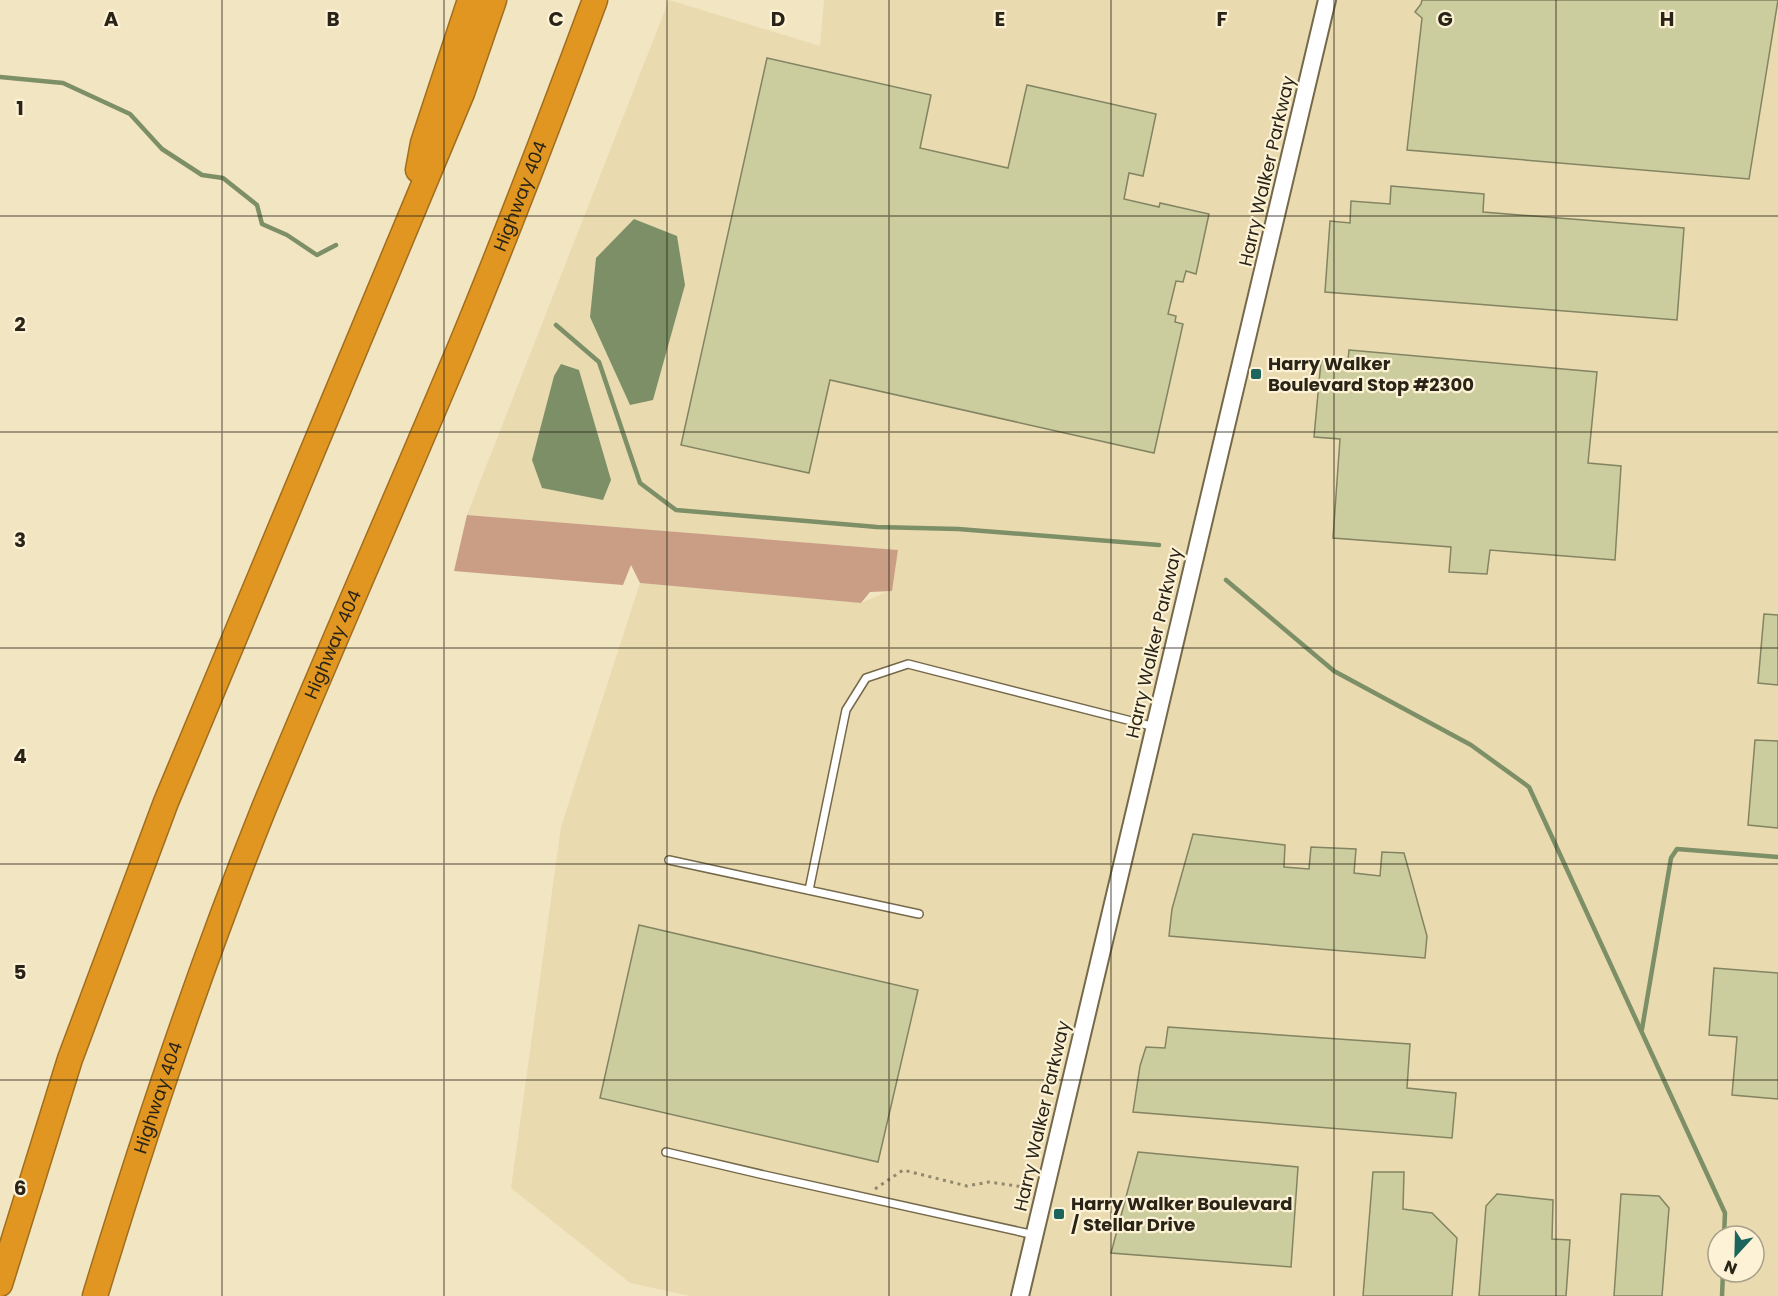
<svg xmlns="http://www.w3.org/2000/svg" width="1778" height="1296" viewBox="0 0 1778 1296" font-family="Poppins,sans-serif">
<style>
.built{fill:#e9dab0;fill-rule:evenodd}
.forest{fill:#c99e85}
.water{fill:#7d8f66}
.lines{fill:none;stroke-linecap:round;stroke-linejoin:round}
.stream{stroke:#7d8f66;stroke-width:4.5}
.building{fill:#cccd9e;stroke:#838462;stroke-width:1.5}
.service-casing{stroke:#75694a;stroke-width:10}
.tertiary-casing{stroke:#75694a;stroke-width:20}
.motorway-casing{stroke:#a16e1e;stroke-width:27}
.path{stroke:#918870;stroke-width:3;stroke-dasharray:3 4.5;stroke-linecap:butt}
.service{stroke:#fff;stroke-width:7}
.tertiary{stroke:#fff;stroke-width:16}
.motorway{stroke:#e19622;stroke-width:24}
.grid{fill:none;stroke:#292417;stroke-width:1.5;stroke-opacity:0.55}
.poi-dot{fill:#1b655c;stroke:#fdf2d6;stroke-width:2}
.labels{text-anchor:middle;stroke-width:4.5;stroke-linejoin:round;paint-order:stroke}
.street-label{font-size:18px;fill:#292417;stroke:#fdf2d6}
.poi-label{font-size:18px;font-weight:bold;fill:#292417;stroke:#fdf2d6;text-anchor:start}
.grid-label{font-size:20px;text-anchor:middle;font-weight:bold;fill:#292417;stroke:#fdf2d6;stroke-width:4.5;stroke-linejoin:round;paint-order:stroke}
</style>
<rect width="100%" height="100%" fill="#f2e5c2"/>
<path class="built" d="M669 0 820 46 824 0H1778V1296H690L630 1283 511 1188 561 827 640 583 861 603 891 590 898 550 467 515ZM1718 1236H1754V1272H1718Z"/>
<path class="forest" d="M467 515 898 550 892 591 870 592 861 603 640 583 631 565 623 585 454 571Z"/>
<g class="water">
<path d="M634 219 677 236 685 285 653 400 630 405 590 317 596 258Z"/>
<path d="M561 364 579 370 611 480 603 500 542 488 532 460 554 376Z"/>
</g>
<g class="lines">
<g class="stream">
<path d="M0 77 63 83 130 114 162 149 202 175 223 178 257 205 262 224 287 235 317 255 336 245"/>
<path d="M556 325 599 362 640 483 676 510 877 527 958 529 1159 545"/>
<path d="M1226 580 1334 671 1471 745 1529 787 1725 1213 1724 1236"/>
<path d="M1642 1029 1671 858 1677 849 1778 857"/>
<path d="M1722 1296 1723 1272"/>
</g>
</g>
<g class="building">
<path d="M1422 0H1778L1749 179 1407 150 1422 18 1415 12 1421 4Z"/>
<path d="M767 58 931 95 920 148 1008 168 1027 85 1156 114 1143 176 1129 173 1124 199 1159 207 1160 203 1209 214 1196 274 1186 271 1183 282 1176 281 1168 314 1176 316 1175 322 1183 324 1154 453 830 380 809 473 681 445Z"/>
<path d="M1391 186 1484 194 1483 212 1684 228 1677 320 1325 292 1330 221 1350 223 1351 201 1390 204Z"/>
<path d="M1349 350 1597 372 1588 463 1621 466 1615 560 1490 550 1487 574 1449 572 1451 547 1333 538 1340 439 1314 437 1321 361 1348 360Z"/>
<path d="M1764 614 1778 615V685L1758 683Z"/>
<path d="M1755 740 1778 741V828L1748 825Z"/>
<path d="M1193 834 1285 845 1284 867 1309 869 1311 847 1356 849 1354 873 1380 876 1382 852 1404 853 1427 936 1425 958 1169 936 1172 909Z"/>
<path d="M639 925 918 990 878 1162 600 1098Z"/>
<path d="M1714 968 1778 973V1099L1732 1095 1737 1037 1709 1035Z"/>
<path d="M1168 1027 1410 1044 1407 1088 1456 1093 1452 1138 1133 1112 1140 1066 1146 1047 1165 1048Z"/>
<path d="M1138 1152 1298 1167 1291 1267 1111 1253Z"/>
<path d="M1373 1172H1404L1403 1209 1432 1213 1457 1238 1452 1296H1363Z"/>
<path d="M1497 1194 1553 1200 1552 1239 1570 1240 1566 1296H1479L1486 1206Z"/>
<path d="M1621 1194 1659 1196 1669 1208 1662 1296H1614Z"/>
</g>
<g class="lines">
<defs>
<g id="service">
<path d="M669 860 919 914"/>
<path d="M809 890 846 710 866 678 908 664 1155 727"/>
<path d="M666 1152 764 1175 1035 1235"/>
</g>
<path id="tertiary" d="M1020 1296 1327 0"/>
<g id="motorway">
<path d="M418 170 423 143 470 0"/>
<path d="M0 1284 70 1059 166 802 462 93 494 0"/>
<path id="s1" d="M95 1296C145 1131 200 967 264 808 328 653 396 500 461 345 508 231 552 116 595 0"/>
</g>
</defs>
<use href="#service" class="service-casing"/>
<use href="#tertiary" class="tertiary-casing"/>
<use href="#motorway" class="motorway-casing"/>
<path class="path" d="M875 1189 903 1170 967 1186 989 1182 1031 1188"/>
<use href="#service" class="service"/>
<use href="#tertiary" class="tertiary"/>
<use href="#motorway" class="motorway"/>
</g>
<path class="grid" d="M222 0V1296M444 0V1296M667 0V1296M889 0V1296M1111 0V1296M1334 0V1296M1556 0V1296M0 216H1778M0 432H1778M0 648H1778M0 864H1778M0 1080H1778"/>
<g class="poi-dot">
<rect x="1250" y="368" width="12" height="12" rx="3"/>
<rect x="1053" y="1208" width="12" height="12" rx="3"/>
</g>
<g class="labels">
<g class="street-label">
<text transform="translate(1267 171) rotate(-77)" y="6">Harry Walker Parkway</text>
<text dy="6" stroke="none"><textPath href="#s1" startOffset="1180">Highway 404</textPath></text>
<text transform="translate(1154 643) rotate(-77)" y="6">Harry Walker Parkway</text>
<text dy="6" stroke="none"><textPath href="#s1" startOffset="694">Highway 404</textPath></text>
<text dy="6" stroke="none"><textPath href="#s1" startOffset="208">Highway 404</textPath></text>
<text transform="translate(1042 1116) rotate(-77)" y="6">Harry Walker Parkway</text>
</g>
<g class="poi-label">
<text x="1268" y="370">Harry Walker<tspan x="1268" dy="21">Boulevard Stop #2300</tspan></text>
<text x="1071" y="1210">Harry Walker Boulevard<tspan x="1071" dy="21">/ Stellar Drive</tspan></text>
</g>
</g>
<g class="grid-label">
<text x="111" y="26">A</text>
<text x="333" y="26">B</text>
<text x="556" y="26">C</text>
<text x="778" y="26">D</text>
<text x="1000" y="26">E</text>
<text x="1222" y="26">F</text>
<text x="1445" y="26">G</text>
<text x="1667" y="26">H</text>
<text x="20" y="115">1</text>
<text x="20" y="331">2</text>
<text x="20" y="547">3</text>
<text x="20" y="763">4</text>
<text x="20" y="979">5</text>
<text x="20" y="1195">6</text>
</g>
<g transform="translate(1736 1254) rotate(202)"><circle r="28" fill="#fdf2d6" stroke="#a8a08a" stroke-width="1.5"/>
<path d="M0-4.5L10 22L0 15L-10 22Z" fill="#1b655c"/>
<text y="-9" font-size="16" font-weight="bold" text-anchor="middle" fill="#292417">N</text>
</g>
</svg>
